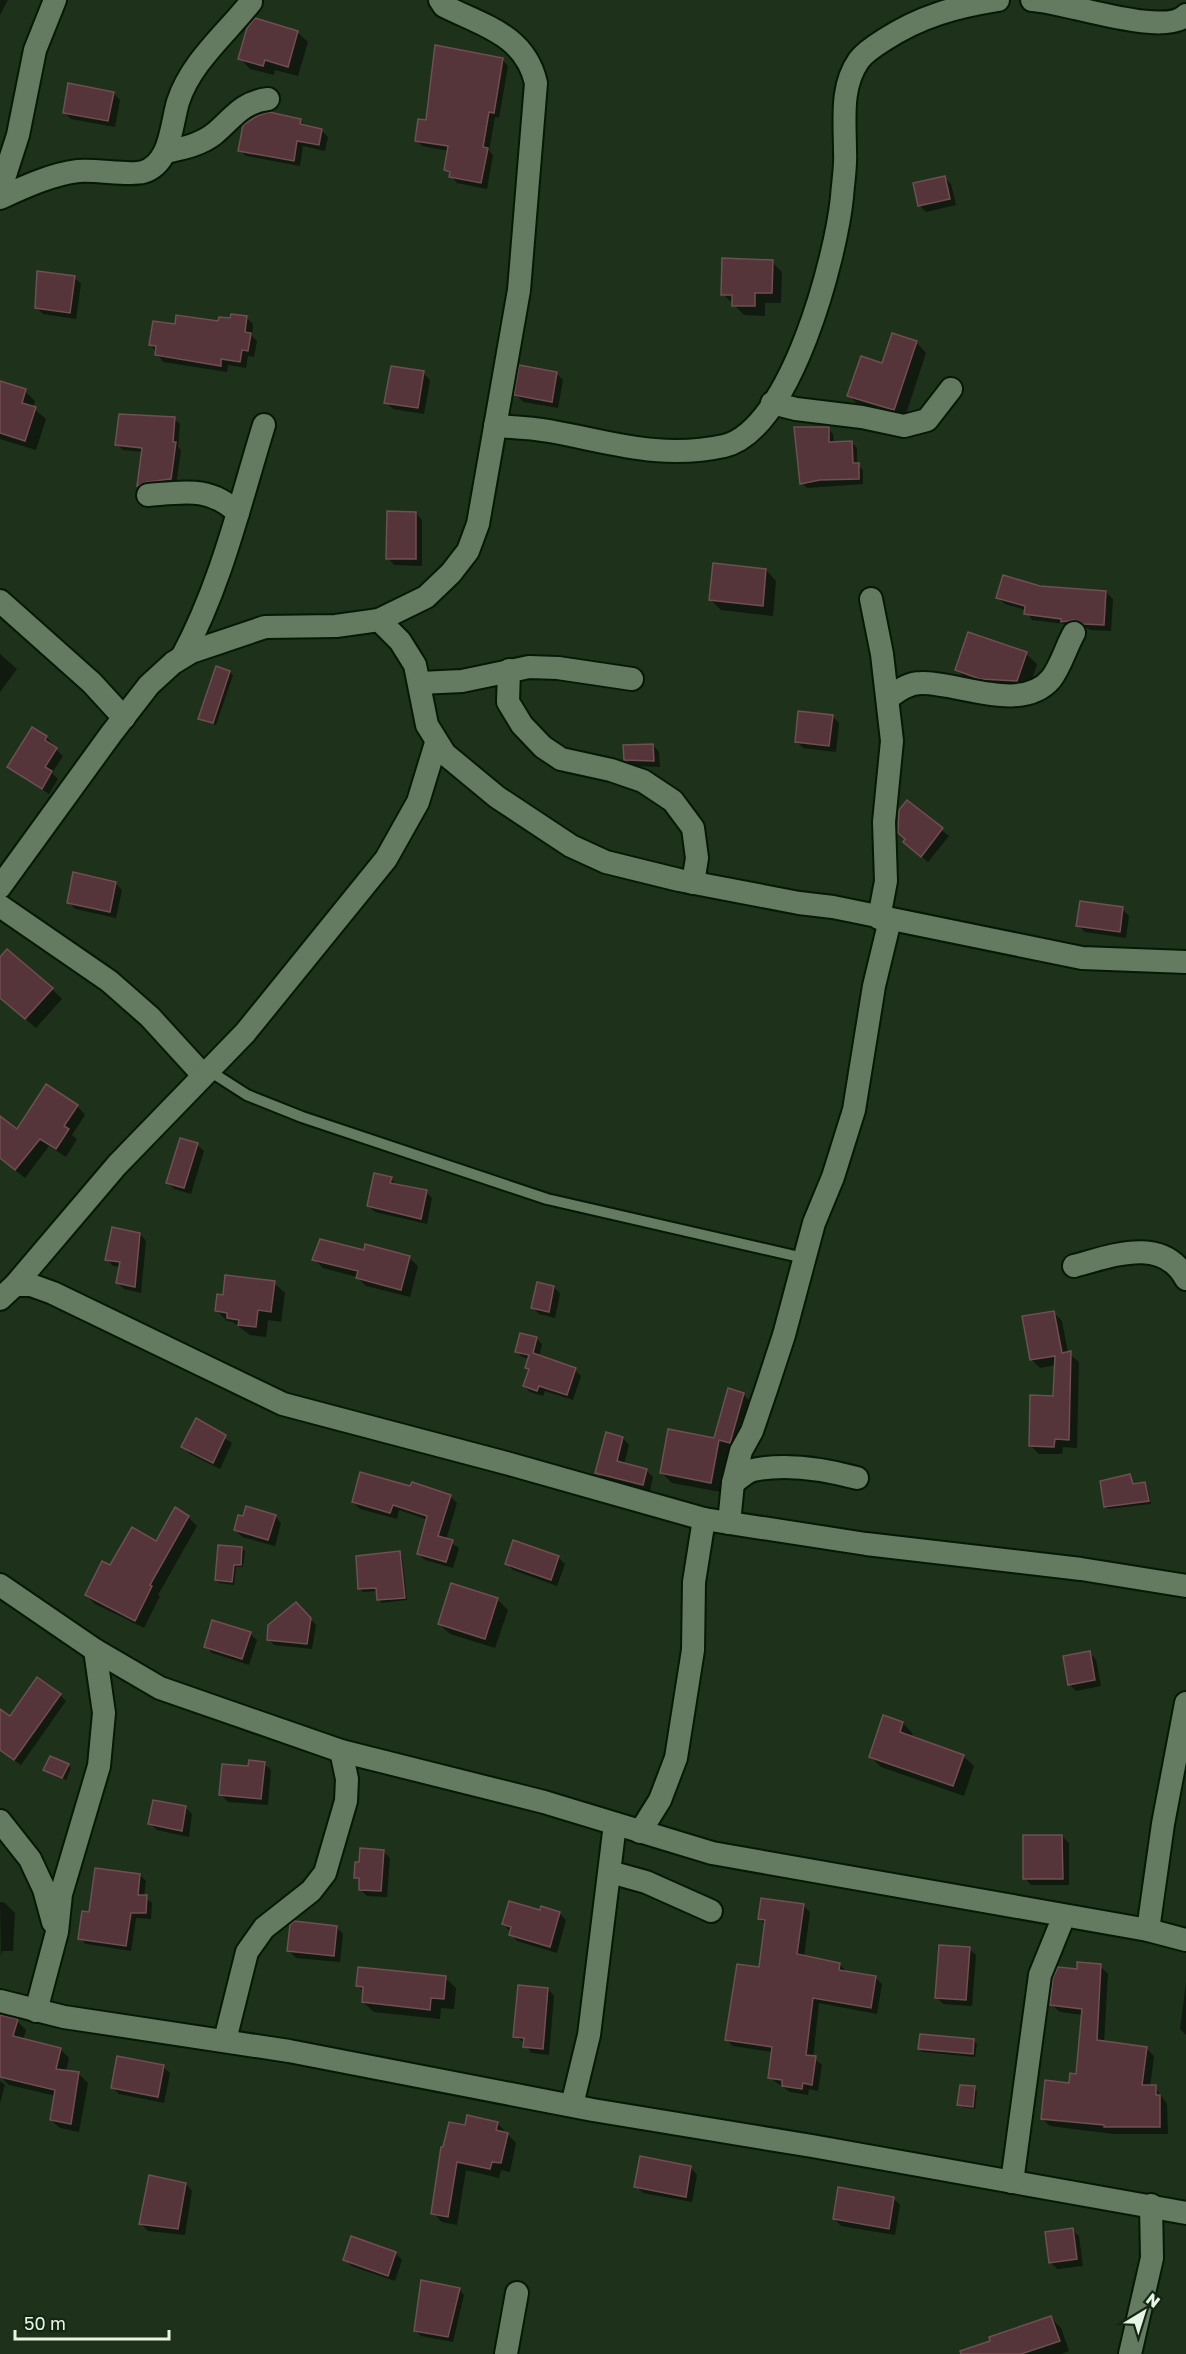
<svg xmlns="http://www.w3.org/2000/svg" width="1186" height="2354" viewBox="0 0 1186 2354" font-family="'Golos Text',sans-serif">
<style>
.shadow{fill:#0007}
.building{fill:#55353a;stroke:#704e52;stroke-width:1.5}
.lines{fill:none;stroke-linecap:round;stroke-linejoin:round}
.lane-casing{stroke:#061905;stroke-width:14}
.street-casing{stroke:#061905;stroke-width:26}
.lane{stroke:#647a61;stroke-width:10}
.street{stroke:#647a61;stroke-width:22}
</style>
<rect width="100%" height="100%" fill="#1e311b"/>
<g class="shadow">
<path d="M0 0H8L0 15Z"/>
<path d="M297 32 308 42 298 76 275 70 274 75 250 69 240 58Z"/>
<path d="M502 59 508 66 499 118 495 117 489 151 493 155 487 189 457 183 446 170 449 151 422 146 416 140 427 122Z"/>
<path d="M113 93 120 100 115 127 71 119 64 112Z"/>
<path d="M300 121 307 127 321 130 328 137 325 151 303 146 300 166 246 156 240 150Z"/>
<path d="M944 177 951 184 956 205 926 212 920 206Z"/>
<path d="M772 262 782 272 781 303H765V316L744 315 723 294Z"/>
<path d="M74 277 81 284 76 319 43 314 36 307Z"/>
<path d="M247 318 253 324 252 336 257 341 254 357 248 356 246 368 228 365 227 372 163 362 151 345 176 326 220 323Z"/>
<path d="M916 342 926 353 904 420 860 406 849 396 883 365Z"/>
<path d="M423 373 430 380 424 414 393 409 386 402Z"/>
<path d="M557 374 563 380 558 408 523 402 516 395Z"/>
<path d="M0 383 25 391 35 401 33 408 46 419 36 450 0 439Z"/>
<path d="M174 418 180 424 178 447 181 450 176 485 144 491 138 485 143 452 123 450 117 444Z"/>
<path d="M828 429 833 434 834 443H852L857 448V464L863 470V484L807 488 802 483Z"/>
<path d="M416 513 422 520V566L394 565 388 558Z"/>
<path d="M766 570 776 581 773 616 721 610 711 600Z"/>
<path d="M1040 587 1106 592 1113 599 1111 631 1091 630 1082 626 1069 628 1065 624 1032 620 1026 610 1005 604 998 598Z"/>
<path d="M0 654 17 669 0 692Z"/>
<path d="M1026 654 1037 664 1028 691 967 680 957 670Z"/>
<path d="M230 672 233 675 216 725 203 721 200 718Z"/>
<path d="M832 716 839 723 836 752 803 748 796 741Z"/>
<path d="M46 737 53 744 52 746 63 756 52 773 58 779 49 794 9 767Z"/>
<path d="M653 745 659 752 660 767 632 766 625 759Z"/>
<path d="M907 802 949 836 928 862 905 842Z"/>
<path d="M115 883 122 890 116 918 75 909 69 902Z"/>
<path d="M1122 909 1129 916 1126 938 1085 932 1078 925Z"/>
<path d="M0 959 52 989 62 999 36 1028 0 997Z"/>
<path d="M77 1106 85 1115 72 1135 77 1139 66 1157 49 1146 25 1178 0 1158V1120L17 1131Z"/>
<path d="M197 1145 204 1151 191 1194 174 1189 167 1182Z"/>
<path d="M391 1179 397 1185 426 1192 432 1198 427 1224 375 1212 369 1206Z"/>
<path d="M140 1234 146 1241 141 1293 124 1289 118 1283 120 1267 113 1266 107 1259Z"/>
<path d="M409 1258 418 1266 410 1297 366 1286 357 1277 323 1268 314 1259Z"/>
<path d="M274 1283 285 1293 281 1322 268 1320 266 1337 250 1335 233 1322 227 1321 217 1311 224 1296Z"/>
<path d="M554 1287 560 1294 555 1318 539 1314 533 1308Z"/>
<path d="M1053 1312 1062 1321 1068 1353 1079 1362 1077 1448 1063 1447 1062 1454H1039L1030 1445 1055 1397 1056 1365 1040 1368 1032 1360Z"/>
<path d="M536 1338 542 1344 539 1357 575 1370 581 1376 573 1400 545 1391 543 1396 530 1392 524 1386 530 1370 526 1367 529 1359 522 1357 516 1351Z"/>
<path d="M743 1394 753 1404 740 1452 730 1449 721 1492 672 1483 661 1472 715 1439Z"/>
<path d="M196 1420 232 1443 220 1469 190 1454 183 1447Z"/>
<path d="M623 1438 629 1445 624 1465 646 1470 653 1477 650 1491 604 1479 597 1472Z"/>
<path d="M1130 1475 1134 1486 1144 1484 1147 1486 1151 1504 1108 1509 1105 1506Z"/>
<path d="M450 1496 457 1503 446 1540 459 1548 453 1568 425 1560 418 1554 428 1520 399 1510 397 1519 360 1509 353 1502Z"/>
<path d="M275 1516 281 1523 275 1546 242 1537 236 1530Z"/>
<path d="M188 1517 197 1526 158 1595 160 1596 144 1628 95 1604 86 1595 110 1567 156 1543Z"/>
<path d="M242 1548 245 1551 243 1567H236L234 1585 219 1583 216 1580Z"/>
<path d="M400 1553 402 1556 407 1600 381 1603 377 1591 363 1592 360 1589Z"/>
<path d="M558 1557 565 1564 557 1586 513 1570 506 1563Z"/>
<path d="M497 1599 508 1610 495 1648 450 1634 439 1624Z"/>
<path d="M301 1609 316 1625 312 1649 274 1645 269 1639Z"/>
<path d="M250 1634 257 1640 249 1665 212 1653 205 1646Z"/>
<path d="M1090 1653 1096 1660 1101 1686 1076 1691 1069 1684Z"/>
<path d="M60 1695 66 1701 21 1765 0 1750V1711L10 1718Z"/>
<path d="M884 1717 903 1723 913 1734 911 1738 963 1756 974 1766 964 1796 881 1767 871 1757Z"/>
<path d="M264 1764 271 1770 268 1805 228 1802 221 1795 249 1768Z"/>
<path d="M68 1765 71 1768 66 1780 45 1770Z"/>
<path d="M186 1808 192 1814 189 1837 157 1830 150 1824Z"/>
<path d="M1062 1836 1069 1843V1885H1031L1025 1878Z"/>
<path d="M383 1851 390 1858 387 1897 367 1896 360 1889V1882L356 1877Z"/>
<path d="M140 1875 146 1881 144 1897 152 1903 151 1919 136 1918 131 1951 86 1944 80 1938 90 1914Z"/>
<path d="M0 1902 5 1903 15 1913 13 1951H2L1 1957Z"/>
<path d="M803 1905 810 1912 804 1957 839 1964 846 1971 875 1977 882 1984 877 2014 819 2003 813 2058 822 2065 818 2091 809 2089 808 2095 790 2092 770 2078 773 2052 733 2046 727 2040 760 1969 766 1925 759 1919Z"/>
<path d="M541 1912 559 1913 566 1920 557 1953 517 1941 504 1924Z"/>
<path d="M336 1927 343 1934 340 1962 296 1958 289 1951Z"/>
<path d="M969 1949 976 1955 972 2006 943 2004 937 1997Z"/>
<path d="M1100 1966 1108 1974 1104 2042 1146 2048 1154 2056 1150 2087H1155L1167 2104 1168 2134H1113L1050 2126 1043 2119 1078 2076 1083 2015 1060 2012 1052 2005 1078 1971Z"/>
<path d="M445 1978 456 1988 454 2009 441 2008 440 2019 374 2012 363 2002 364 1992 358 1986Z"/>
<path d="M1186 1983V2035L1180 2029Z"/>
<path d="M548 1989 554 1996 549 2055 531 2053 525 2043 515 2036Z"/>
<path d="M0 2016 17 2021 26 2030 23 2040 60 2049 69 2058 66 2072 79 2074 88 2083 79 2132 60 2128 51 2120 56 2096 9 2085 0 2076Z"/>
<path d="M974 2041 977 2044 975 2057 922 2052 919 2049Z"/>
<path d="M163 2067 170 2073 164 2103 119 2094 112 2087Z"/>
<path d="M0 2081 5 2085 0 2103Z"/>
<path d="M974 2088 977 2091 975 2109 962 2107 959 2104Z"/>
<path d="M497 2123 516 2143 510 2172 501 2170 499 2178 466 2170 457 2225 442 2222 433 2213 466 2127Z"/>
<path d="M641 2158 691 2168 697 2175 692 2202 643 2193 636 2186Z"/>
<path d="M186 2184 192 2191 185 2235 148 2231 141 2224Z"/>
<path d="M893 2198 900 2205 895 2235 841 2226 835 2219Z"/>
<path d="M1072 2230 1079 2236 1083 2266 1057 2269 1051 2263Z"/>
<path d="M395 2253 402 2260 395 2281 351 2266 345 2259Z"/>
<path d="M459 2289 464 2295 453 2342 421 2336 416 2331Z"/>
<path d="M1051 2318 1061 2328 1069 2351 1061 2354H977Z"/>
</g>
<g class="building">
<path d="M255 18 298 31 288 67 265 60 263 66 238 59 247 28Z"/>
<path d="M435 45 503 58 494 113 489 112 483 147 488 148 481 183 449 177 450 172 444 170 448 146 415 141 418 119 426 120Z"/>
<path d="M68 83 114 92 108 121 63 113Z"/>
<path d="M269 112 301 119 300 124 322 129 319 145 297 141 294 161 238 151 243 125 257 116Z"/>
<path d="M945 176 950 199 918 206 913 183Z"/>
<path d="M722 258 773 260 772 293H755V306H732V295H721Z"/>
<path d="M37 271 75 276 70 313 35 308Z"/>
<path d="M231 314 247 316 245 332 251 333 248 351 242 350 240 362 221 359V366L155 355 156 346 149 345 153 321 175 324 176 315 218 321 219 317 230 318Z"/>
<path d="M892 333 917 341 894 410 847 396 861 356 882 363Z"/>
<path d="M519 365 557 372 552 402 514 395Z"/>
<path d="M391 366 424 371 418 408 384 403Z"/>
<path d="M0 381 26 389 22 403 36 407 25 441 0 433Z"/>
<path d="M119 414 175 417 173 442H176L171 479 147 482 137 486 142 448 115 445Z"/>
<path d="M794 427H829V442L852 441 853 463H859V479L820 480 800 484Z"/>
<path d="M387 511 416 512V559H386Z"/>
<path d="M713 563 766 569 763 606 709 600Z"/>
<path d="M1003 575 1040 586 1106 591 1104 625 1083 624 1074 620 1061 622V619L1024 614 1025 606 996 598Z"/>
<path d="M968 632 1027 652 1017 681 980 679 955 670Z"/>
<path d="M216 666 230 671 213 723 198 719Z"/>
<path d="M798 711 833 715 829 746 795 742Z"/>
<path d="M32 727 47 736 45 740 57 748 45 767 52 771 42 789 7 767Z"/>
<path d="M653 744 654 761 624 760 623 745Z"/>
<path d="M907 800 943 828 921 857 903 842 905 839 898 833 899 810Z"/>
<path d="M73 872 116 882 110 912 67 903Z"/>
<path d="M1080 901 1123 907 1120 932 1076 926Z"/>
<path d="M7 949 53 988 25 1019 0 998V957Z"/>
<path d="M46 1084 78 1105 64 1126 69 1129 56 1149 40 1139 15 1170 0 1158V1116L17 1129Z"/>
<path d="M180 1138 198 1143 184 1188 166 1183Z"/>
<path d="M374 1173 392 1177 390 1183 427 1190 421 1219 367 1206Z"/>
<path d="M112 1227 140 1233 135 1287 116 1283 120 1262 105 1260Z"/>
<path d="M320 1239 364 1250 365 1244 410 1256 401 1290 356 1278 358 1271 312 1260Z"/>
<path d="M225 1275 275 1281 271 1312 258 1310 256 1327 238 1325 239 1320 227 1318V1313L215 1311 217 1294 223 1295Z"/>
<path d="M537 1282 554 1286 549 1312 531 1308Z"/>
<path d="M1054 1311 1062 1353 1071 1351 1069 1440 1055 1439 1054 1447 1029 1446 1030 1395 1053 1396 1055 1356 1030 1360 1022 1316Z"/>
<path d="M520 1333 537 1337 533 1353 576 1368 567 1395 539 1386 537 1391 523 1386 529 1369 525 1368 529 1355 515 1352Z"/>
<path d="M728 1388 744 1393 730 1443 719 1440 711 1483 660 1473 668 1429 714 1438Z"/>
<path d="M196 1418 226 1435 213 1463 181 1447Z"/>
<path d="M606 1432 623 1437 617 1461 647 1469 643 1485 595 1473Z"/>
<path d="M360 1472 410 1486 412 1482 451 1495 438 1536 453 1540 446 1562 417 1554 427 1516 393 1505 390 1513 352 1502Z"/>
<path d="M1130 1474 1133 1484 1145 1482 1149 1501 1104 1507 1100 1481Z"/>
<path d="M246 1506 276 1515 268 1540 234 1530 238 1515 243 1516Z"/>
<path d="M175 1507 189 1516 150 1585 152 1586 135 1621 85 1595 102 1561 110 1565 132 1527 156 1541Z"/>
<path d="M513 1540 559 1556 551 1580 505 1564Z"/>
<path d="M218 1545 242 1547 241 1565H234L232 1582 215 1580Z"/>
<path d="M400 1551 405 1598 377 1600 376 1588 358 1589 356 1556Z"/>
<path d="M451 1583 498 1598 485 1639 438 1624Z"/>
<path d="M296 1602 311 1618 307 1644 267 1640 268 1625Z"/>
<path d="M212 1620 251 1632 242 1659 204 1647Z"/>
<path d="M1090 1651 1095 1680 1068 1685 1063 1656Z"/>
<path d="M37 1677 61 1694 14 1760 0 1750V1709L10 1716Z"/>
<path d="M883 1715 903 1722 900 1732 964 1755 953 1786 869 1757Z"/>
<path d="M50 1756 69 1764 62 1778 43 1770Z"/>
<path d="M249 1760 265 1762 261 1799 219 1795 222 1764 248 1766Z"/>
<path d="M153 1800 186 1806 182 1831 148 1824Z"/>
<path d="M1023 1835H1062L1063 1879H1023Z"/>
<path d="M360 1848 384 1850 381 1891 359 1890V1878H354L355 1862H359Z"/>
<path d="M95 1868 140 1874 138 1895H147L146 1913H131L126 1946 78 1939 82 1911 89 1912Z"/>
<path d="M761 1898 804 1904 797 1954 840 1963 839 1970 876 1976 871 2008 813 1998 806 2055 816 2056 812 2085 803 2083 802 2089 782 2086V2080L768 2078 772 2047 725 2040 737 1964 759 1967 765 1920 758 1919Z"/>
<path d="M509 1901 540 1910 541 1906 560 1912 550 1947 509 1935 511 1927 502 1924Z"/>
<path d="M294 1921 337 1926 334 1956 287 1951 290 1925Z"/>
<path d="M939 1945 970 1947 966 2000 935 1998Z"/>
<path d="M1077 1962 1101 1964 1097 2040 1147 2047 1142 2085H1156V2095H1160V2127H1104V2125L1041 2119 1045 2080 1069 2083 1070 2073 1076 2074 1082 2009 1050 2005 1053 1978 1058 1967 1077 1969Z"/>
<path d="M358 1967 446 1976 444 1999 431 1998 430 2010 362 2002 363 1987 356 1986Z"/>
<path d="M518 1985 548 1988 543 2049 523 2047 524 2038 513 2037Z"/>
<path d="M0 2015 18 2019 13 2036 61 2048 56 2069 79 2072 71 2124 50 2120 55 2090 0 2077Z"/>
<path d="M920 2034 974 2039 973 2054 918 2049Z"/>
<path d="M117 2056 164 2065 158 2097 111 2088Z"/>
<path d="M960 2085 975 2086 973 2107 957 2105Z"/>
<path d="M467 2115 498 2122 496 2130 508 2133 501 2163 492 2162 490 2169 457 2162 448 2217 431 2214 441 2147H443L449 2122 465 2125Z"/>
<path d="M640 2156 691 2166 686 2197 634 2187Z"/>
<path d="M149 2175 186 2183 178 2229 139 2224Z"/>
<path d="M838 2187 894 2197 889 2229 833 2219Z"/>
<path d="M1073 2228 1077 2259 1049 2263 1045 2232Z"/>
<path d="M351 2236 396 2252 388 2276 343 2260Z"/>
<path d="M421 2280 460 2288 448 2337 414 2331Z"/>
<path d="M1051 2316 1060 2341 1021 2354H961L960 2351 990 2341 989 2337Z"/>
</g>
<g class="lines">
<defs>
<path id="lane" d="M208 1070 247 1095 302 1117 547 1199 804 1258"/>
<g id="street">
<path d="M1032 0C1063 1 1164 38 1186 15"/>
<path d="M166 152C183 148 200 145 214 134 233 118 242 102 268 99"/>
<path d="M0 191 18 135 35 50 55 0"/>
<path d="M0 198C24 187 52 174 78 171 96 169 129 176 143 172 171 164 171 125 178 102 191 62 226 34 251 2"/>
<path d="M772 403 796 409 862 417 904 426 927 420 951 389"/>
<path d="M495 426C513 427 532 428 549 431 611 442 661 460 724 446 791 430 836 257 842 197 843 182 846 166 845 152 845 120 840 87 859 60 865 52 876 45 884 40 921 16 955 7 998 0"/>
<path d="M148 495C184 492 210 486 238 513"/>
<path d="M871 599 882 654 892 741 884 822 886 881 879 918"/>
<path d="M0 601 92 683 124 718"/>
<path d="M379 620 400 641 415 665 427 725 445 754 497 797 571 846 606 862 679 880 799 903 833 907 1082 958 1186 962"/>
<path d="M182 657C221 585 240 503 264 425"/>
<path d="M509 670 508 702 522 725 543 747 561 759 611 770 643 781 673 801 693 828 697 858 693 883"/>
<path d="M420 683 462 681 529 667 558 668 632 679"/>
<path d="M888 698C898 691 908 683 921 683 958 682 1021 714 1051 679 1061 666 1066 647 1074 633"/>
<path d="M0 887 111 734 149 685 173 663 191 652 265 627 336 626 379 620 426 597 451 573 468 551 478 524 519 290 536 83C525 35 484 26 444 6L440 0"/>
<path d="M0 906 109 981 150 1017 203 1075"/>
<path d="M1074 1266C1112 1256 1163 1235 1186 1279"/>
<path d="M15 1285 117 1165 245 1033 386 859 418 802 436 743"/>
<path d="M0 1299 15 1285H31L53 1293 283 1404 506 1463 704 1519 866 1544 1081 1569 1186 1586"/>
<path d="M733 1483C739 1479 746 1472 753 1470 786 1463 824 1469 857 1478"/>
<path d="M729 1523 733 1483 741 1451 752 1431 766 1390 784 1335 814 1223 833 1177 854 1110 874 986 890 920"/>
<path d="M0 1585 95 1650 160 1688 341 1751 544 1802 712 1853 1148 1930 1186 1940"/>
<path d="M0 1821 30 1859 44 1889 53 1922"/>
<path d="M640 1832 660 1800 676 1758 693 1650 694 1582 704 1519"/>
<path d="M610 1872 646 1882 711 1911"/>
<path d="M1148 1930 1163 1824 1186 1703"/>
<path d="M0 2001 64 2017 289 2051 593 2110 812 2146 1186 2213"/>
<path d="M36 2011 57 1932 61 1894 99 1766 104 1713 95 1650"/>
<path d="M225 2040 247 1952 264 1928 311 1891 325 1873 346 1801 347 1779 341 1751"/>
<path d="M572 2105 589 2035 615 1824"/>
<path d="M1012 2182 1040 1975 1064 1916"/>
<path d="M506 2354 517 2293"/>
<path d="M1130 2354 1152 2258 1151 2205"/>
</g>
</defs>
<use href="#lane" class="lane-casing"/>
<use href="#street" class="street-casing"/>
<use href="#lane" class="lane"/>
<use href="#street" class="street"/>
</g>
<g transform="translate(1144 2312) rotate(38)" stroke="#142712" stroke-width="4.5" paint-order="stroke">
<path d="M0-4.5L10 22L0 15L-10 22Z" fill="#e8f5e6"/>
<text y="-9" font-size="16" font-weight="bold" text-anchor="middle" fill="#e8f5e6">N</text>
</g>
<path d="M15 2330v9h154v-9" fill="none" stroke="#e8f5e6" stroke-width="3"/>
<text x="24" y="2330" font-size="18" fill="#e8f5e6" stroke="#142712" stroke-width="4.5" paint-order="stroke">50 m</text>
</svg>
